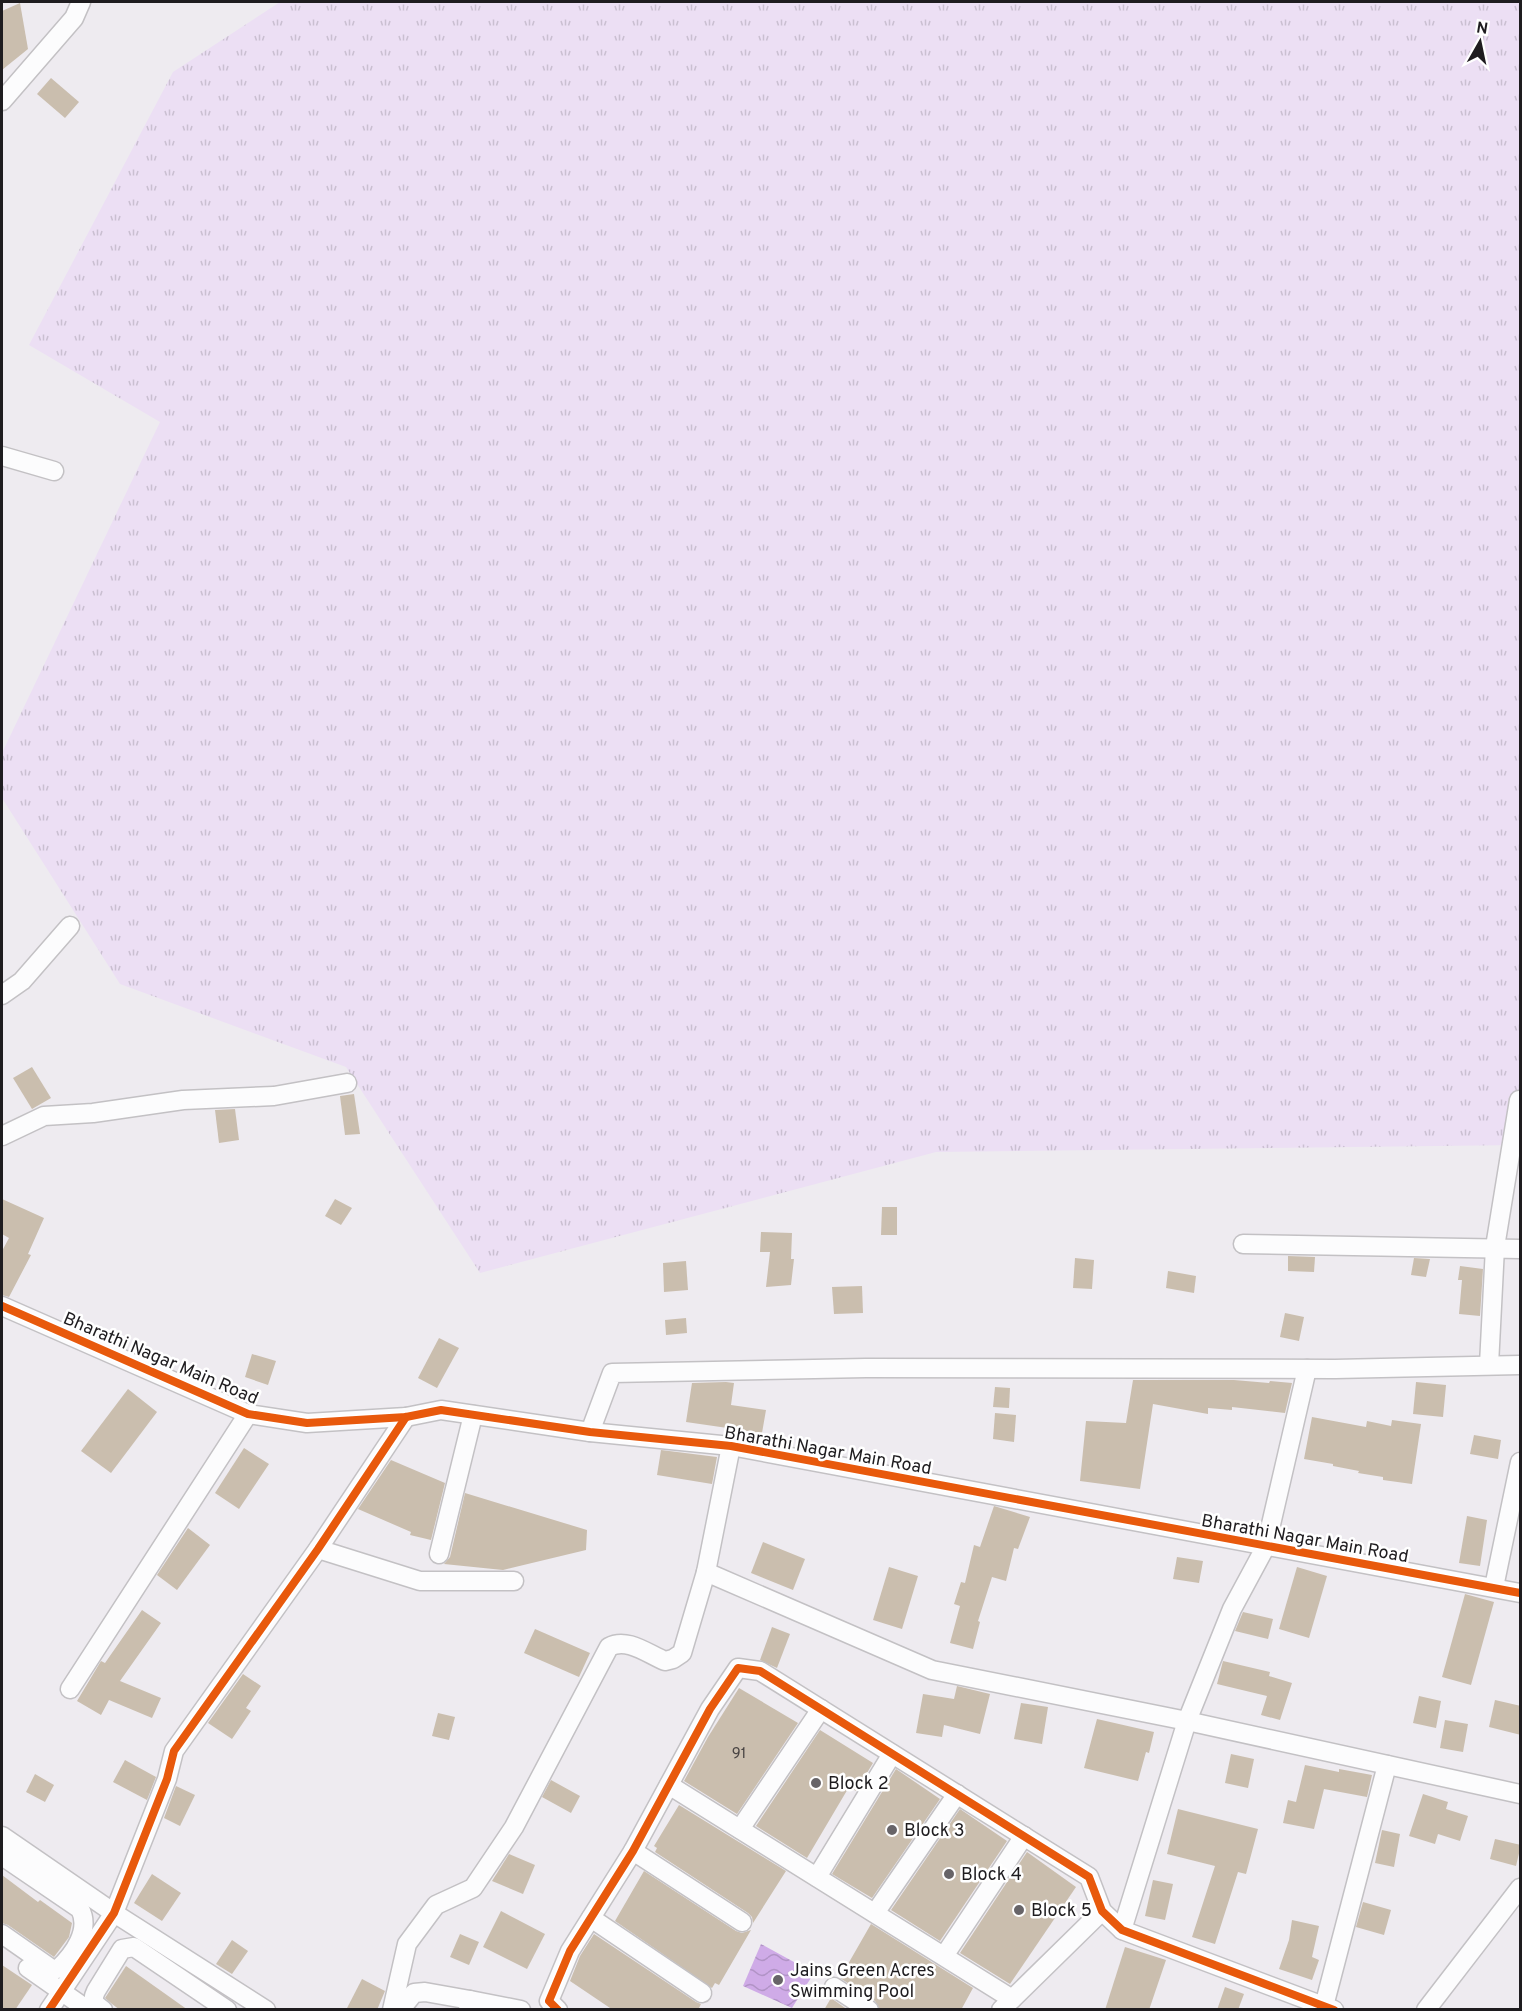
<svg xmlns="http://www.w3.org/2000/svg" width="1522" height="2011" viewBox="0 0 1522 2011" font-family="Overpass,sans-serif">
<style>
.grass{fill:url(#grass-tufts)}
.water{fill:url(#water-waves)}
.building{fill:#cabeae}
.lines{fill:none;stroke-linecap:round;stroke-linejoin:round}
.street-casing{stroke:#c3c1c4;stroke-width:21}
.street{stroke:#fcfcfd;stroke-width:18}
.cycleway-casing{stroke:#fff;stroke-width:11}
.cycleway{stroke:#e8590c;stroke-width:8}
.poi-dot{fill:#676468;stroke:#fff;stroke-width:2}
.labels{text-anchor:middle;stroke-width:5;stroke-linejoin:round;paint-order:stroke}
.number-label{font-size:15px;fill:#494443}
.street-label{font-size:18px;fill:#1e1c1f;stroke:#fff}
.poi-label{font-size:18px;fill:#1e1c1f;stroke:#fff;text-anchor:start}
</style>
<defs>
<pattern id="grass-tufts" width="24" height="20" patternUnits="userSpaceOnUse" patternTransform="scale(1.5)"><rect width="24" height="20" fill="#ecdff4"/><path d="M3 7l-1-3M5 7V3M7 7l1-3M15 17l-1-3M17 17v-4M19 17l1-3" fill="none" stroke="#cabfd1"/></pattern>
<pattern id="water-waves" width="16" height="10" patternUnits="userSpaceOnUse" patternTransform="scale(1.5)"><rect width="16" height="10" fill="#cfabe7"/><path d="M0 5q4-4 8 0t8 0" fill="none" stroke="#b193c6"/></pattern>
</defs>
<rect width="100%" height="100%" fill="#eeebf0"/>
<path class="grass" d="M280 2H1520V1145L936 1152 480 1273 346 1067 120 984 2 798V753L160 422 29 345 173 72Z"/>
<path class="water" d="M761 1944 814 1973 792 2008 743 1986Z"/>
<g class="building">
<path d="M20 3 28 49 2 70V11Z"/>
<path d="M51 78 79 102 65 118 37 94Z"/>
<path d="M32 1067 51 1098 32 1109 13 1078Z"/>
<path d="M354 1094 360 1134 345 1135 340 1096Z"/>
<path d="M235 1109 239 1140 219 1143 215 1110Z"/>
<path d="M2 1199 44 1218 28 1254 31 1255 9 1297 2 1295V1251L9 1238 2 1234Z"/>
<path d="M335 1199 352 1208 341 1225 325 1216Z"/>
<path d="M882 1207H897V1235H881Z"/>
<path d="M761 1232 792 1233 791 1259H794L791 1285 766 1287 770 1252H760Z"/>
<path d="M1288 1256 1315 1257 1314 1272 1288 1271Z"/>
<path d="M1075 1258 1094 1260 1092 1289 1073 1288Z"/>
<path d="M1414 1258 1430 1259 1426 1277 1411 1275Z"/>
<path d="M686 1261 688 1290 664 1292 663 1263Z"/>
<path d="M1460 1266 1483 1269 1480 1316 1459 1314 1462 1280H1458Z"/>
<path d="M1168 1271 1196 1276 1194 1293 1166 1288Z"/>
<path d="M862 1286 863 1313 834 1314 832 1287Z"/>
<path d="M1285 1313 1304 1317 1299 1341 1280 1337Z"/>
<path d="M686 1318 687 1333 666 1335 665 1320Z"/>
<path d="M439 1338 459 1348 437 1388 418 1378Z"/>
<path d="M252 1354 276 1361 268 1385 245 1377Z"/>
<path d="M1133 1380H1234L1269 1383 1270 1381 1292 1383 1285 1413 1232 1407V1410L1208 1408V1414L1153 1404 1140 1489 1080 1481 1086 1421 1126 1423Z"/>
<path d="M726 1382 734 1383 731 1405 766 1410 762 1433 686 1422 692 1383Z"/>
<path d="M1416 1382 1446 1385 1443 1417 1413 1414Z"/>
<path d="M995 1387 1010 1388 1009 1408 993 1407Z"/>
<path d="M128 1389 157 1412 111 1473 81 1451Z"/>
<path d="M995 1413 1016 1415 1014 1442 993 1439Z"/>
<path d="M1312 1417 1366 1427 1367 1421 1391 1426 1392 1420 1421 1424 1412 1484 1383 1480V1477L1358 1473 1359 1471 1333 1466V1464L1304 1459Z"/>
<path d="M1474 1435 1501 1440 1498 1459 1470 1454Z"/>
<path d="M244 1448 269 1464 239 1509 215 1493Z"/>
<path d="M661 1450 717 1457 712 1484 657 1475Z"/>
<path d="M391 1460 445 1483 431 1540 410 1535 411 1532 358 1509Z"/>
<path d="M465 1493 587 1530 586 1550 503 1570 444 1564 450 1557Z"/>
<path d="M994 1506 1030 1517 1018 1549 1014 1548 1006 1581 992 1577 978 1621 980 1622 973 1649 950 1643 960 1606 954 1604 961 1582 965 1583 974 1545 980 1547Z"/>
<path d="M1467 1516 1487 1520 1480 1566 1459 1563Z"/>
<path d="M188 1528 210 1545 177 1590 157 1575Z"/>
<path d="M763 1542 805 1559 793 1590 751 1573Z"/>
<path d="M1177 1557 1203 1561 1199 1583 1173 1579Z"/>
<path d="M889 1567 918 1576 902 1629 873 1620Z"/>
<path d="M1297 1567 1327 1576 1309 1638 1279 1629Z"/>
<path d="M1465 1594 1494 1602 1471 1685 1442 1677Z"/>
<path d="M142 1610 161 1623 120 1681 161 1698 152 1718 109 1700 101 1715 77 1701 101 1661 105 1663Z"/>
<path d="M1243 1612 1273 1619 1268 1639 1235 1631Z"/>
<path d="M772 1627 790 1634 777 1668 760 1660Z"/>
<path d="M535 1629 590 1653 579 1677 524 1653Z"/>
<path d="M1223 1661 1270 1672 1269 1676 1292 1683 1280 1720 1261 1715 1267 1696 1217 1684Z"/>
<path d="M243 1674 261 1686 246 1708 251 1711 232 1739 208 1723Z"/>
<path d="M957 1686 990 1694 980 1734 944 1725 942 1737 916 1733 923 1694 954 1699Z"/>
<path d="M739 1688 798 1723 737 1814 684 1781 708 1737Z"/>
<path d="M1419 1696 1441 1701 1436 1728 1413 1723Z"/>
<path d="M1495 1700 1521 1706V1735L1489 1727Z"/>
<path d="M1021 1703 1048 1707 1042 1744 1014 1739Z"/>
<path d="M438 1713 455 1717 449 1740 432 1736Z"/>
<path d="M1097 1719 1154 1732 1149 1753 1146 1752 1138 1781 1084 1768Z"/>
<path d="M1445 1720 1468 1724 1463 1752 1440 1748Z"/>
<path d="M820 1730 873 1763 856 1791 849 1787 807 1858 756 1826Z"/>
<path d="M1231 1754 1254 1759 1248 1788 1225 1783Z"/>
<path d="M125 1760 156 1777 147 1800 113 1782Z"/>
<path d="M1305 1765 1339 1772V1769L1372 1775 1367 1797 1324 1789 1314 1829 1283 1823 1288 1800 1296 1802Z"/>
<path d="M896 1769 940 1799 872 1898 832 1874Z"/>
<path d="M35 1774 54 1785 45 1802 26 1792Z"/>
<path d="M551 1780 580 1796 571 1813 542 1797Z"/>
<path d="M176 1786 195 1795 180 1826 164 1818Z"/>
<path d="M1423 1794 1448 1802 1446 1809 1468 1816 1460 1841 1438 1834 1435 1844 1409 1836Z"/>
<path d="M679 1805 786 1871 753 1923 752 1917 748 1913 655 1852 657 1848 654 1846Z"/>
<path d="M960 1809 1007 1841 940 1941 891 1910Z"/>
<path d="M1178 1809 1258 1829 1246 1874 1238 1872 1215 1944 1192 1937 1215 1866 1167 1854Z"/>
<path d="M1382 1830 1400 1834 1394 1867 1375 1863Z"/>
<path d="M1495 1839 1521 1845 1516 1866 1490 1859Z"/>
<path d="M1027 1852 1076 1887 1010 1984 960 1953Z"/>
<path d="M509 1854 535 1865 523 1894 492 1881Z"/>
<path d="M644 1871 736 1931 742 1933 751 1930 719 1985 715 1983 712 1988 615 1921Z"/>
<path d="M152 1874 181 1893 162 1921 134 1903Z"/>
<path d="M2 1875 38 1902 40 1900 72 1923 69 1937 54 1957 8 1925 2 1923Z"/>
<path d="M1153 1880 1173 1884 1165 1920 1145 1916Z"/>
<path d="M1363 1902 1391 1910 1384 1935 1356 1927Z"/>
<path d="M501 1911 545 1934 527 1969 483 1947Z"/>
<path d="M1292 1920 1319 1926 1312 1957 1319 1960 1312 1980 1279 1969 1289 1940Z"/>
<path d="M871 1924 973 1988 961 2010H880L875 2001 840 1978Z"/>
<path d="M460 1934 479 1942 469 1965 450 1957Z"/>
<path d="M594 1934 696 2002 701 2004 698 2010H613L570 1981 580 1956Z"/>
<path d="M232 1940 248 1951 232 1974 216 1964Z"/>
<path d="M1125 1947 1166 1960 1149 2010H1105Z"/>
<path d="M2 1965 32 1985 15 2010H2Z"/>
<path d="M126 1966 188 2010H120L112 2004 105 1998Z"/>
<path d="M362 1979 385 1991 377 2010H346Z"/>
<path d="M1225 1987 1244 1994 1238 2010H1217Z"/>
<path d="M831 1998 848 2010H824Z"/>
</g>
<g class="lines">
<defs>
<g id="street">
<path d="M2 101 74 18 81 2"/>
<path d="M2 456 54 471"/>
<path d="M2 995 22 981 70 926"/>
<path d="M2 1136 44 1116 93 1113 183 1100 274 1096 347 1083"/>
<path d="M1243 1244 1520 1249"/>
<path d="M2 1306 248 1414 307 1423 406 1417 441 1410 590 1432 731 1446 1520 1593"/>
<path d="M1489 1365 1495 1247 1519 1100"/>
<path d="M590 1432 612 1373 866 1368 1335 1369 1520 1365"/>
<path d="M318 1549 420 1581H514"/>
<path d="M439 1554 473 1415"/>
<path d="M706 1572 932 1670 1187 1721 1520 1794"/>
<path d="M1494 1587 1520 1462"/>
<path d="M70 1689 248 1414"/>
<path d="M669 1785 1012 1999"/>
<path d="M740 1829 821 1709"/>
<path d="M2 1836 114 1913 266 2010"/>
<path d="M633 1851 742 1922"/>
<path d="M2 1856 80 1909C91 1930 74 1954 58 1969H52L2 1934"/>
<path d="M817 1877 892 1754"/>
<path d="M875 1913 957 1794"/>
<path d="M591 1918 702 1993"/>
<path d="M1122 1930 1187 1721 1232 1609 1266 1546 1307 1369"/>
<path d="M944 1956 1024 1836"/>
<path d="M28 1968 88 2010"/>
<path d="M834 1987 869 2010"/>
<path d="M1324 2006 1387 1765"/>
<path d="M49 2010 114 1913 167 1779 174 1751 318 1549 406 1417"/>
<path d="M103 2010 94 2003V1996L96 1991 122 1949 134 1947 227 2010"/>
<path d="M392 2010 407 1944 436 1905 473 1888 514 1827 609 1647C627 1637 648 1654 665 1661L673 1659 682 1653 706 1572 731 1446"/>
<path d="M404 2010 405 2004 414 1993 425 1992 470 2000"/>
<path d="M468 2010 470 2000 521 2010"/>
<path d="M558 2010 549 2001 570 1951 633 1851 710 1709 738 1668 760 1671 1089 1877 1102 1911 1122 1930 1334 2010"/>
<path d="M1001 2010 1102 1911"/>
<path d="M1426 2010 1520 1888"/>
</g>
</defs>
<use href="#street" class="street-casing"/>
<use href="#street" class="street"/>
<defs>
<g id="cycleway">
<path d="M2 1306 248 1414 307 1423 406 1417 441 1410 590 1432 731 1446 1520 1593"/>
<path d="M49 2010 114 1913 167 1779 174 1751 318 1549 406 1417"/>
<path d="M558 2010 549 2001 570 1951 633 1851 710 1709 738 1668 760 1671 1089 1877 1102 1911 1122 1930 1334 2010"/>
</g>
</defs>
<use href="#cycleway" class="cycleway-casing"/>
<use href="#cycleway" class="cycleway"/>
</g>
<g class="poi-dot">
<circle cx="816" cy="1783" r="6"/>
<circle cx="892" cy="1830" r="6"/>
<circle cx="949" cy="1874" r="6"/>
<circle cx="1019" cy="1910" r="6"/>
<circle cx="778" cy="1980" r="6"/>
</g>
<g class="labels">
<g class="number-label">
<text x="739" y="1758">91</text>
</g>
<g class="street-label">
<text transform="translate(161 1358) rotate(23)" y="6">Bharathi Nagar Main Road</text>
<text transform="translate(828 1450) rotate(10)" y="6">Bharathi Nagar Main Road</text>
<text transform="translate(1305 1538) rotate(10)" y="6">Bharathi Nagar Main Road</text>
</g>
<g class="poi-label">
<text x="828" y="1789">Block 2</text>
<text x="904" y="1836">Block 3</text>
<text x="961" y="1880">Block 4</text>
<text x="1031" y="1916">Block 5</text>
<text x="790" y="1976">Jains Green Acres<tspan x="790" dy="21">Swimming Pool</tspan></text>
</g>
</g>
<rect width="1522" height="2011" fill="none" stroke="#1e1c1f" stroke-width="6"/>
<g transform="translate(1480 42) rotate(9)" stroke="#ffffff" stroke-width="4.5" paint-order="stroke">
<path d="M0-4.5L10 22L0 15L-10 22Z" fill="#1e1c1f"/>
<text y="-9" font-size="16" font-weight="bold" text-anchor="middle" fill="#1e1c1f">N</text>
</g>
</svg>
